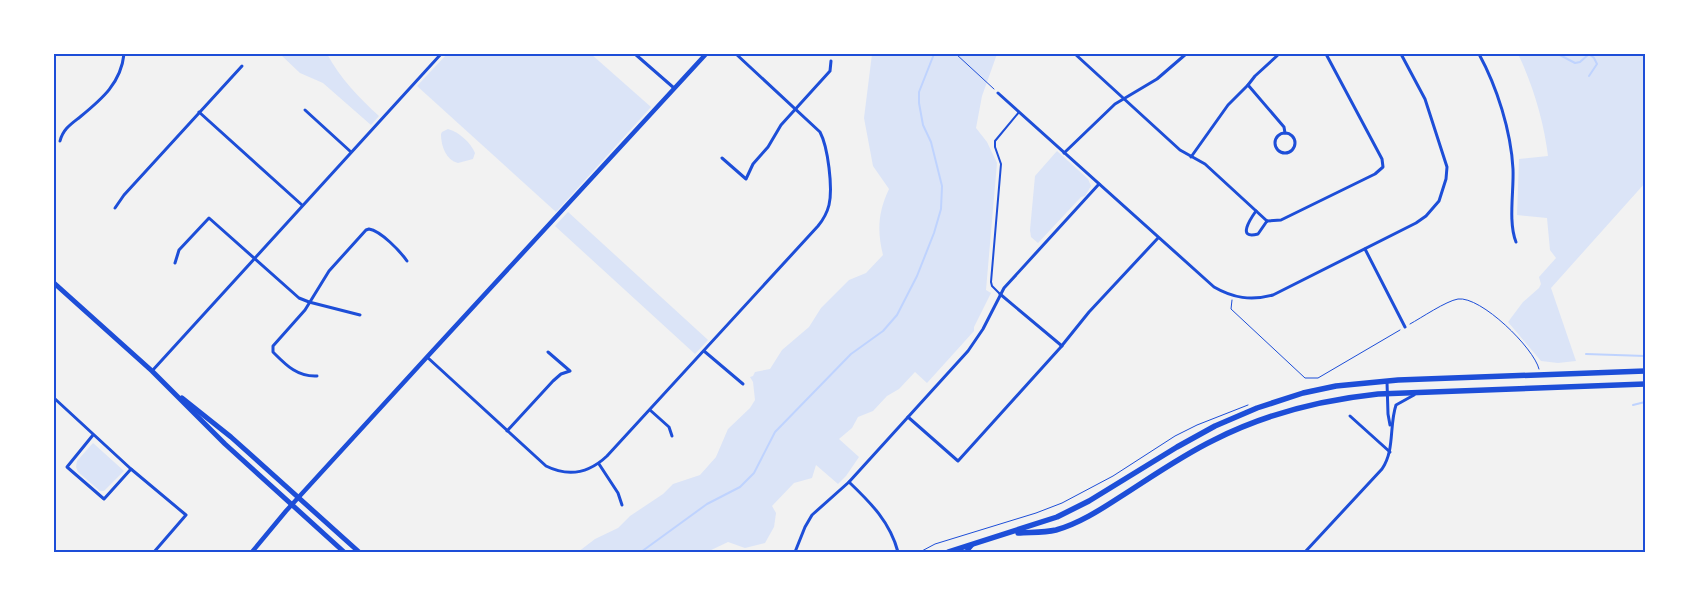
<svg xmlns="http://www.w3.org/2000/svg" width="1699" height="606" viewBox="0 0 1699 606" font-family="Overpass,sans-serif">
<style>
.green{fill:#dbe4f7}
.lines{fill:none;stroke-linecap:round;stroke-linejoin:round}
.stream{stroke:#bfd3fe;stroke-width:2}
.path{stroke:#1d4ed8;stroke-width:1}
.service{stroke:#1d4ed8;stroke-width:2}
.minor{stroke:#1d4ed8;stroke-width:3}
.tertiary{stroke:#1d4ed8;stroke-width:4.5}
.secondary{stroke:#1d4ed8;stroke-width:5}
.primary{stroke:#1d4ed8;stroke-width:5.5}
.neatline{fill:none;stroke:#1d4ed8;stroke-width:2}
</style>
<rect width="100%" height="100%" fill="#f2f2f2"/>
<g class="green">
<path d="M280 54H327C340 78 359 98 379 116L371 125 323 83 300 73Z"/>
<path d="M447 54H591L651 107 556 212 417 86Z"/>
<path d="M872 54H997L982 96 976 128 987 142 997 163 986 290 991 293 974 327V331L927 383 915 372 899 389 887 396 873 411 858 417 852 428 839 439 859 457 846 476 838 484 816 465 812 478 794 483 772 506 776 513 774 527 765 543 745 548 728 542 707 552H578L595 539 618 528 630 516 663 494 673 484 700 475 716 457 728 429 750 408 755 400 753 382 750 377 753 376 755 372 770 369 782 350 809 327 821 308 849 280 866 273 883 255C877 231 878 212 889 189L873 166 864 118Z"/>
<path d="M1518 54H1645V183L1551 288 1576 361 1558 363 1541 361 1508 322 1523 302 1539 288 1541 284 1539 277 1556 258 1550 250 1547 218 1517 215 1519 159 1548 156C1544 122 1533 85 1518 54Z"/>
<path d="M448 129C459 132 471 143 475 153L473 159 458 163C446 160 441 146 441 134L442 132Z"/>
<path d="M1057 151 1088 179 1091 186 1085 196 1081 197 1038 243 1031 237 1030 230 1035 176Z"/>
<path d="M568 212 708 340 695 354 555 226Z"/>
<path d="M93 443 124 471 104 491H100L78 472 76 467 77 461Z"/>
</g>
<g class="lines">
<g class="stream">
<path d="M1558 54 1575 63 1580 62 1589 54 1594 58 1597 64 1589 76"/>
<path d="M1586 354 1645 356"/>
<path d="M1633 405 1645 402"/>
<path d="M641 552 707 504 740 487 754 473 775 432 851 354 883 331 897 315 917 276 934 233 941 209 942 186 931 142 923 125 919 103V92L934 54"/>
</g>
<g class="path">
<path d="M956 54 994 89"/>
<path d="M1232 300 1231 309 1305 378H1318L1400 330"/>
<path d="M1410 324C1421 318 1446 301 1458 299 1481 296 1534 348 1539 369"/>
<path d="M920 552 935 544 1036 513 1062 503 1113 476 1175 436 1197 425 1248 405"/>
</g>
<path class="service" d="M999 293 992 286 991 282 1001 164 995 147V141L1019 112"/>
<g class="minor">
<path d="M635 54 674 88"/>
<path d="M1075 54 1180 150 1205 164 1267 221"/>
<path d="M1479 54C1497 87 1511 131 1513 169 1514 191 1508 222 1516 242"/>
<path d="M1248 85 1284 127 1285 133"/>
<path d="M998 93 1214 287C1233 298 1251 301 1273 295L1416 223 1426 216 1439 201 1446 179 1447 167 1425 99 1401 54"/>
<path d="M305 110 351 152"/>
<path d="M199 112 302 205"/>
<circle cx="1285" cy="143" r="10"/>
<path d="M60 141C63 129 71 124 80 117 102 99 121 83 124 54"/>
<path d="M1064 153 1115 104 1157 79 1186 54"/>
<path d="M1191 157 1228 105 1248 85 1255 76 1279 54"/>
<path d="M722 158 746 179 753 164 768 147 781 125 830 71 831 61"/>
<path d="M115 208 124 195 242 66"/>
<path d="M1256 211C1251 218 1236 240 1258 234L1267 221"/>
<path d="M1267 221 1281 220 1375 174 1383 167 1382 159 1326 54"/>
<path d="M1365 249 1405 327"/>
<path d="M175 263 179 250 209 218 299 298 309 302 360 315"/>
<path d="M1000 294 1062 346"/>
<path d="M704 351 743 384"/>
<path d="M427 357 546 466C568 477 589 473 607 456L818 226C823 220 827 213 829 205 833 188 828 147 820 132L736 54"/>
<path d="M152 371 441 54"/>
<path d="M317 376C297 377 286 365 273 352V346L305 310 329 271 366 230 369 229C381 231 400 251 407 261"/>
<path d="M1387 382 1388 414 1390 425"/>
<path d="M54 398 131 469 186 515 154 552"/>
<path d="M650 410 669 427 672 436"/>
<path d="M1350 416 1390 452"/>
<path d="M908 417 958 461 1060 348 1089 312 1158 238"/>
<path d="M507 431 553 381 561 374 570 371 548 352"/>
<path d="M93 435 67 467 104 499 131 469"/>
<path d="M599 464 618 493 622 505"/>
<path d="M849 482C871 503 890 522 898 552"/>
<path d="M795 552 805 527 812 515 849 482 968 351 983 329 1004 288 1099 184"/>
<path d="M1305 552 1382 469C1395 450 1389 426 1396 405L1414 395"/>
</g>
<g class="tertiary">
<path d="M252 552 286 511 427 357 706 54"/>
<path d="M966 552 972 545"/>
</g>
<g class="secondary">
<path d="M54 283 152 371 225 444 344 552"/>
<path d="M182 398 231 437 359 552"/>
</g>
<g class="primary">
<path d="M1018 533C1030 532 1043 533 1056 530 1078 524 1100 510 1120 497 1150 478 1181 456 1214 440 1265 414 1321 400 1378 394L1645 384"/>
<path d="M948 552 1057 517 1089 501 1177 447 1215 426 1257 408 1303 393 1336 386 1398 380 1645 371"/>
</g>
</g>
<rect width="1699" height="606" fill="none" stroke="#ffffff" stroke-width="110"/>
<rect x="55" y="55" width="1589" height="496" class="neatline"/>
</svg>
